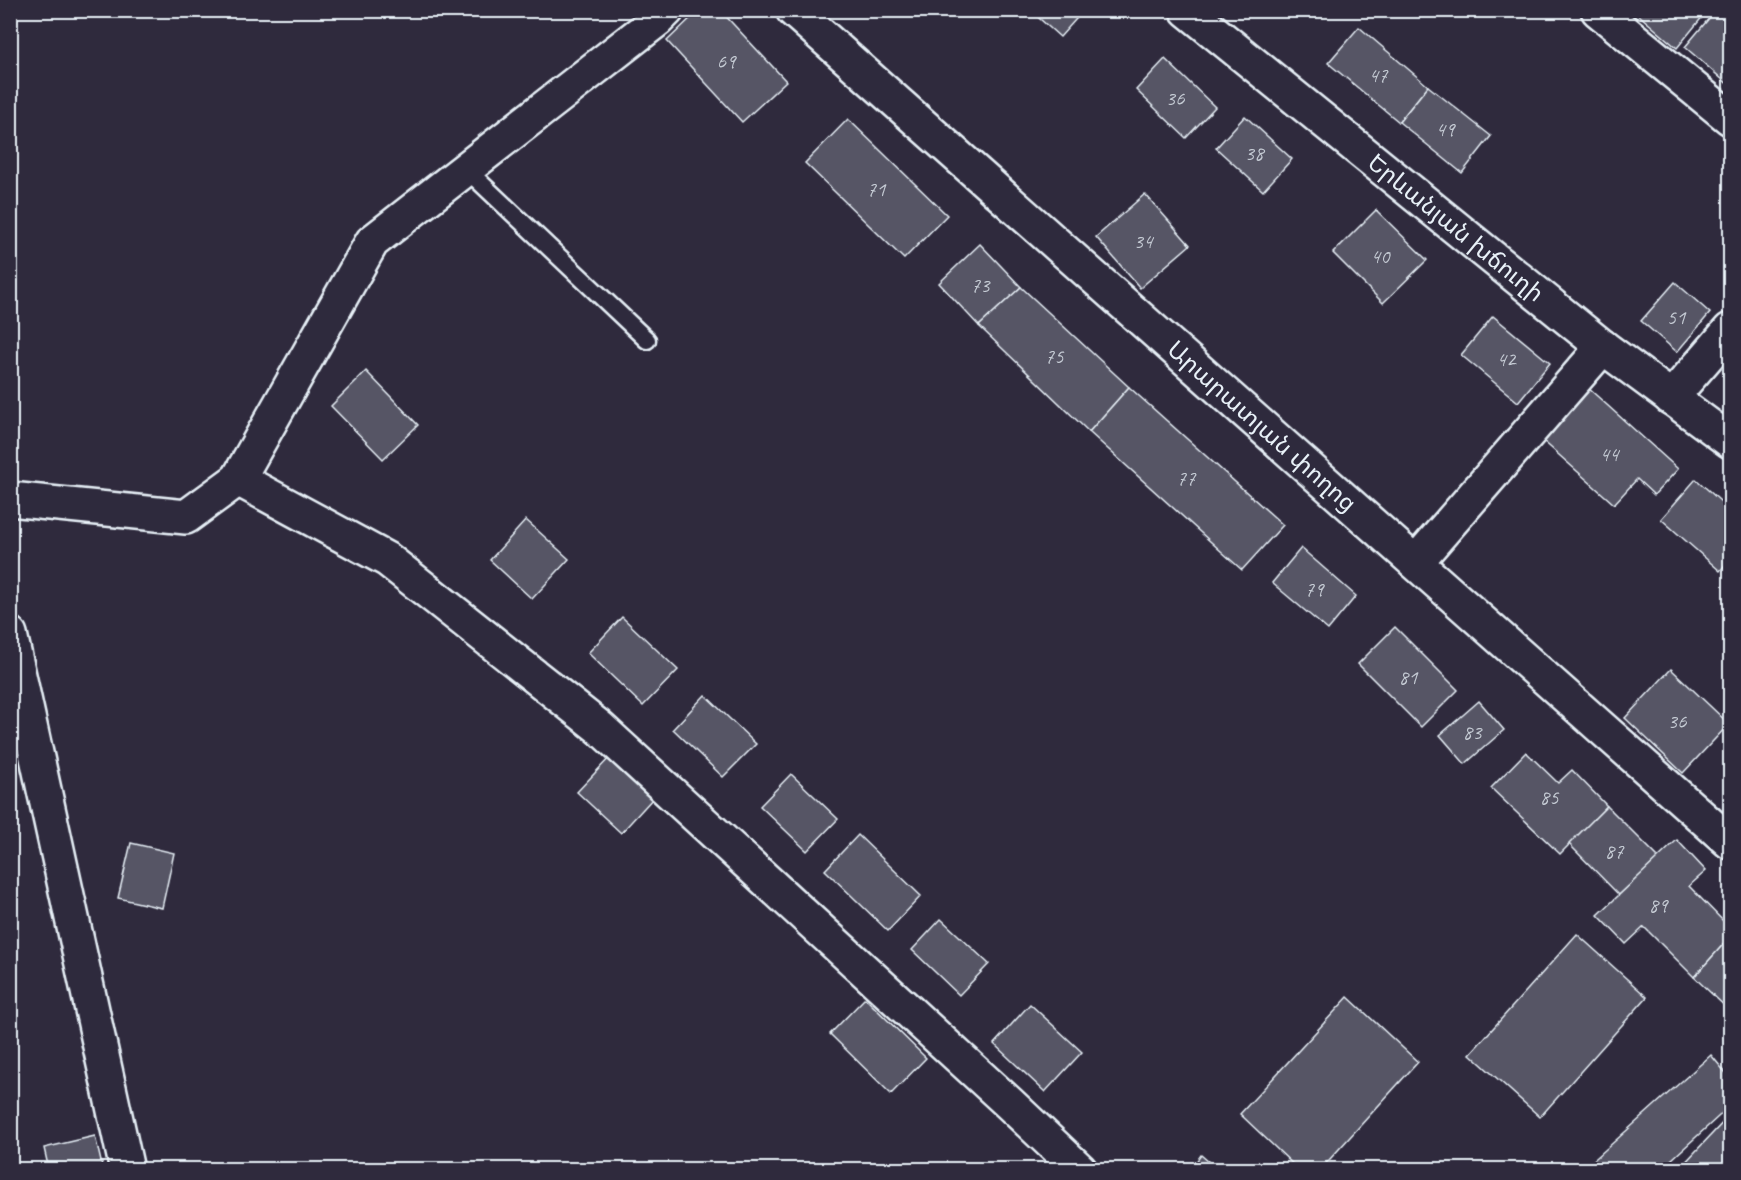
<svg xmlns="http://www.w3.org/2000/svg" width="1741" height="1180" viewBox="0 0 1741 1180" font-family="Caveat,'Noto Sans Armenian',sans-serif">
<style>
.building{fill:#575565;stroke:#e8f1f8;stroke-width:1.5}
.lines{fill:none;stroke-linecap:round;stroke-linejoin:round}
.lane-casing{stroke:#e8f1f8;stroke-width:21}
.street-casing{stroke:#e8f1f8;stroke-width:38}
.secondary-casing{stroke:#e8f1f8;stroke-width:38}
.lane{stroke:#2f2a3d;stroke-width:16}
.street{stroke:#2f2a3d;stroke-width:33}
.secondary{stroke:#2f2a3d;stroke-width:33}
.labels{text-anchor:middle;stroke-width:4.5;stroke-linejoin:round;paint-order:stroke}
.number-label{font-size:21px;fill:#c4cad3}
.street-label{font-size:24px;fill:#e8f1f8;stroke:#2f2a3d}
</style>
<rect width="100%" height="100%" fill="#2f2a3d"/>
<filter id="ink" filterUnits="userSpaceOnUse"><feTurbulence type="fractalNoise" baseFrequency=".0167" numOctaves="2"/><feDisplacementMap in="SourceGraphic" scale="12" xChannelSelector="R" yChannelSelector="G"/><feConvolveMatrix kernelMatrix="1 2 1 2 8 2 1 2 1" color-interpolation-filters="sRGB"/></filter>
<g filter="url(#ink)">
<g class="building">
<path d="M699 10H720L786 81 742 122 667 41Z"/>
<path d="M1030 10H1084L1060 37Z"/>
<path d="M1633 10H1708L1677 48Z"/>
<path d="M1716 10H1722L1730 18V86L1685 47Z"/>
<path d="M1359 27 1428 86 1399 122 1328 63Z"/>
<path d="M1165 59 1215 107 1186 138 1136 90Z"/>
<path d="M1428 86 1491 136 1462 173 1399 122Z"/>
<path d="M1245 116 1292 159 1263 191 1216 148Z"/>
<path d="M848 119 947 215 904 259 805 163Z"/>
<path d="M1145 194 1190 245 1140 288 1096 237Z"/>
<path d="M1376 210 1427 260 1383 303 1333 253Z"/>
<path d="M980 244 1021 287 979 326 939 283Z"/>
<path d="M1675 282 1710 313 1677 352 1641 321Z"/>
<path d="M1021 287 1129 387 1089 432 979 326Z"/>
<path d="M1493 316 1550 363 1518 402 1461 355Z"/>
<path d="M366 371 418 425 383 459 331 406Z"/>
<path d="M1129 387 1283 525 1242 570 1089 432Z"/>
<path d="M1587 387 1678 469 1654 495 1637 479 1614 504 1541 439Z"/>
<path d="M1696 479 1730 510V559L1720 571 1661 519Z"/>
<path d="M526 520 569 559 532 599 490 560Z"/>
<path d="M1301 548 1356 596 1328 630 1272 583Z"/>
<path d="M622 617 678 670 643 706 588 653Z"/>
<path d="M1395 627 1458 690 1421 727 1358 664Z"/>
<path d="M1671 669 1729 724 1683 773 1625 718Z"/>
<path d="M705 695 756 744 723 777 673 729Z"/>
<path d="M1479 701 1504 730 1465 764 1440 735Z"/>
<path d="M1526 752 1558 783 1572 770 1607 806 1560 854 1491 788Z"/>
<path d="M611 756 654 797 621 833 577 792Z"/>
<path d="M791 774 838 819 807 851 760 806Z"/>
<path d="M1607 806 1659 858 1619 895 1569 844Z"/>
<path d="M858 835 921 896 888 931 825 870Z"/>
<path d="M1677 840 1706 871 1689 886 1730 928V937L1694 977 1644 927 1626 944 1598 915Z"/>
<path d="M131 843 174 853 162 908 118 898Z"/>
<path d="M941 919 989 964 959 995 912 950Z"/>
<path d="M1577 934 1647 997 1540 1117 1470 1054Z"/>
<path d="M1730 937V1011L1694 977Z"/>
<path d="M1348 997 1418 1062 1320 1170H1299L1240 1114Z"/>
<path d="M865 998 926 1058 891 1094 830 1034Z"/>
<path d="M1030 1004 1082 1052 1045 1092 994 1044Z"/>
<path d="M1711 1055 1730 1078V1106L1660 1170H1590L1587 1166Z"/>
<path d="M1730 1115V1170H1678Z"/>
<path d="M95 1136 103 1170H49L44 1148Z"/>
<path d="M1201 1155 1218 1170H1190Z"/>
</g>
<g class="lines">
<defs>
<path id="lane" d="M466 169 647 340"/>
<g id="street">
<path id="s1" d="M793 10 1730 842"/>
<path d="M1598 10 1730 118"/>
<path d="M1671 398 1730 330"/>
<path d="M238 479 388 560 599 727 1009 1103 1080 1170"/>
<path d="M10 499 186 517 238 479 372 242 657 20 667 10"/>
<path d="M1416 562 1603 347"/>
<path d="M10 634 127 1170"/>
</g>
<g id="secondary">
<path id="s2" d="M1187 10 1603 347 1730 441"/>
</g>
</defs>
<use href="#lane" class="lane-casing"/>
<use href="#street" class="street-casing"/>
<use href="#secondary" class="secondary-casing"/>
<use href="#lane" class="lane"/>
<use href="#street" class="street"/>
<use href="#secondary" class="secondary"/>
</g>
</g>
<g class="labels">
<g class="number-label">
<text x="726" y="68">69</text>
<text x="1378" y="82">47</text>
<text x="1175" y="105">36</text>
<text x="1445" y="136">49</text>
<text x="1254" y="160">38</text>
<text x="876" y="196">71</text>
<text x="1143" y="248">34</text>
<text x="1380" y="263">40</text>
<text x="980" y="292">73</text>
<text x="1676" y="324">51</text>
<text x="1054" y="363">75</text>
<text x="1506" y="366">42</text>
<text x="1609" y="461">44</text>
<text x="1186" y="485">77</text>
<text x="1314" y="596">79</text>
<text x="1408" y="684">81</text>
<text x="1677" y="728">36</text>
<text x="1472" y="739">83</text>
<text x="1549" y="804">85</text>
<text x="1614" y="858">87</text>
<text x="1658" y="912">89</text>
</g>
<g class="street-label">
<text dy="8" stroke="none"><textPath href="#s2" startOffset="346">Երևանյան խճուղի</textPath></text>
<text dy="8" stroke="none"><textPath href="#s1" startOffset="627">Արարատյան փողոց</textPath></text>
</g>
</g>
<rect width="1741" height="1180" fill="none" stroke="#2f2a3d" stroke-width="36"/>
<rect x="18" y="18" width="1705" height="1144" fill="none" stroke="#e8f1f8" stroke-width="2" filter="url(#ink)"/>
</svg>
